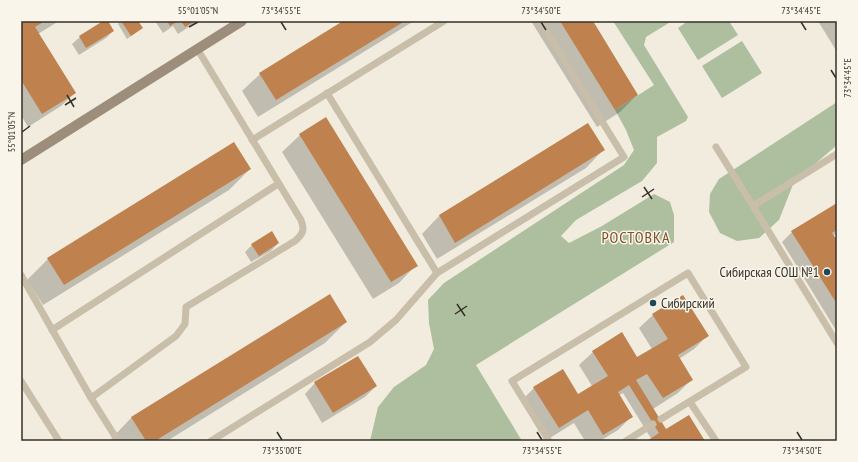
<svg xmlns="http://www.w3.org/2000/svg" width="858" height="462" viewBox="0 0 858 462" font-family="'PT Sans Narrow',sans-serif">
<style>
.green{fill:#adbf9e}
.shadow{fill:#0003}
.building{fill:#bf814e}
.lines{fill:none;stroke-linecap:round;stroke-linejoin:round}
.lane{stroke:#c8beaa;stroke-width:7}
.secondary{stroke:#9c8e7b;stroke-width:10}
.ticks{fill:none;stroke:#363029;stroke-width:1.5}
.poi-dot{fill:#214755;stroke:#f9f5ea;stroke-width:1.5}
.labels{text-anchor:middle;stroke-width:3;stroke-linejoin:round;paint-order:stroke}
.poi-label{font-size:14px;fill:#363029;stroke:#f9f5ea;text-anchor:end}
.quarter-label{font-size:16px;letter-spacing:1px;fill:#814f27;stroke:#f9f5ea}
.neatline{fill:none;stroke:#363029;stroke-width:1.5}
.ticks-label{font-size:10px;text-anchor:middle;fill:#363029}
</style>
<rect width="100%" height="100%" fill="#f1ecdd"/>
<g class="green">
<path d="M613 21H672L646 37 644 45 688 117 686 121 657 137V163L642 181 576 220 561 236 569 243 602 226 654 194 670 202 674 215V242L476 365 522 441H370L378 407 394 387 426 365 434 349 429 323 428 300 444 283 624 165 634 150 626 130 615 110 654 85Z"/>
<path d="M688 21H729L738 35 698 60 678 28Z"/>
<path d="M742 41 762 73 722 98 702 66Z"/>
<path d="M837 102V145L794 182 779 220 759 238 737 241 720 233 709 212 710 194 719 179Z"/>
</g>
<g class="shadow">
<path d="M21 21H59L38 34 75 93 61 106 28 127 21 115Z"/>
<path d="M105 21H107L113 31 106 38 79 55 72 44 80 37Z"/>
<path d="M120 21H137L142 28 127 39 118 24Z"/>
<path d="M155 21H198L178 34 173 26 163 33Z"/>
<path d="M345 21H414L258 117 242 91 260 74Z"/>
<path d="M531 21H592L637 95 620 112 597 127Z"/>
<path d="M818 21H837V52Z"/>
<path d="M587 124 603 150 586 168 437 259 422 234 439 216Z"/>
<path d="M300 135 416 265 399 283 373 299 282 152Z"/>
<path d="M250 169 229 190 43 305 27 280 48 259Z"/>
<path d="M837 204V233L833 236 837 242V332L782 242 792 232Z"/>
<path d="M278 243 271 251 251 262 245 252 252 245Z"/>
<path d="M329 296 346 322 325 343 167 441H112L111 439 131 418Z"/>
<path d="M653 315 707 336 694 349 679 359 692 379 678 393 653 409 665 429 703 441H649L652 440 623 393 618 396 631 417 618 430 600 441H585L574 423 545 441 521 401 534 388 578 395 592 386 579 365 593 352 637 359 652 349 639 328Z"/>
<path d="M315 383 376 386 365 397 322 423 305 394Z"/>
</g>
<g class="building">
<path d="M21 21H45L35 27 76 93 42 114 21 80Z"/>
<path d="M103 21H108L114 31 86 48 79 36Z"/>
<path d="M121 21H138L143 28 131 36Z"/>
<path d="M167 21H178L170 26Z"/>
<path d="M181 21H195L185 27Z"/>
<path d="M343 21H405L276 100 259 73Z"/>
<path d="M560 21H593L638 95 615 110Z"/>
<path d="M326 117 418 266 391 282 299 134Z"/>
<path d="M588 123 605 150 455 243 439 215Z"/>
<path d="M234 142 251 169 64 285 47 258Z"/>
<path d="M837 203V230L832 233 837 240V304L791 231Z"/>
<path d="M272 231 279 243 259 256 251 244Z"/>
<path d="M330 294 347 322 155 441H146L131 417Z"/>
<path d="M683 295 709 336 678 355 693 380 663 398 647 374 636 380 666 429 689 415 705 441H647L659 433 629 385 618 392 633 417 603 435 588 410 559 428 533 387 563 369 578 394 608 376 592 351 622 332 637 357 668 339 652 314Z"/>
<path d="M358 356 377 386 333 413 314 382Z"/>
</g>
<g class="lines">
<g class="lane">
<path d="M327 93 437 273 624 157 540 21"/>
<path d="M252 140 444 21"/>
<path d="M716 147 753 206"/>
<path d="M837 154 753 206 837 343"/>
<path d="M21 275 91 398 118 441"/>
<path d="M52 330 278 184"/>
<path d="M21 381 59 441"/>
<path d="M91 398 176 336 185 324 186 307 295 241C303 234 305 230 301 220L198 50"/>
<path d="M690 402 716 441"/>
<path d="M211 441 370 342 396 320 437 273"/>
<path d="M549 441 512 381 688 273 746 367 661 419"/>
<path d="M626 441 653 424"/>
</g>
<path class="secondary" d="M21 160 242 21"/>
</g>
<path class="ticks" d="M281 22 286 30M541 22 546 30M801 22 806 30M189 27 198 22M831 70 836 78M67 95 74 107M65 105 76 98M22 132 30 126M644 187 652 199M642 197 654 189M457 304 465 316M455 314 467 306M277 432 282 440M537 432 542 440M797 432 802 440"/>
<g class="poi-dot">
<circle cx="827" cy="272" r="4"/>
<circle cx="653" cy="303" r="4"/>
</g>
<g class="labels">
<g class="poi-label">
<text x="819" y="277">Сибирская СОШ №1</text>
<text x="661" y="308" text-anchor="start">Сибирский</text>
</g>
<g class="quarter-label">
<text x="636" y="243">РОСТОВКА</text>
</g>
</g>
<rect width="858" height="462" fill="none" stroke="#f9f5ea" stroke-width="44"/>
<rect x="22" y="22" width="814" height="418" class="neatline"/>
<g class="ticks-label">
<text x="198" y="14">55°01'05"N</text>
<text x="281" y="14">73°34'55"E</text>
<text x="541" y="14">73°34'50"E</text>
<text x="801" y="14">73°34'45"E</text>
<text transform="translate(847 78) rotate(-90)" y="4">73°34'45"E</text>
<text transform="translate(11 132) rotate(-90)" y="4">55°01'05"N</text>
<text x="282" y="454">73°35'00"E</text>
<text x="542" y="454">73°34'55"E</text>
<text x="802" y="454">73°34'50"E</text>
</g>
</svg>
